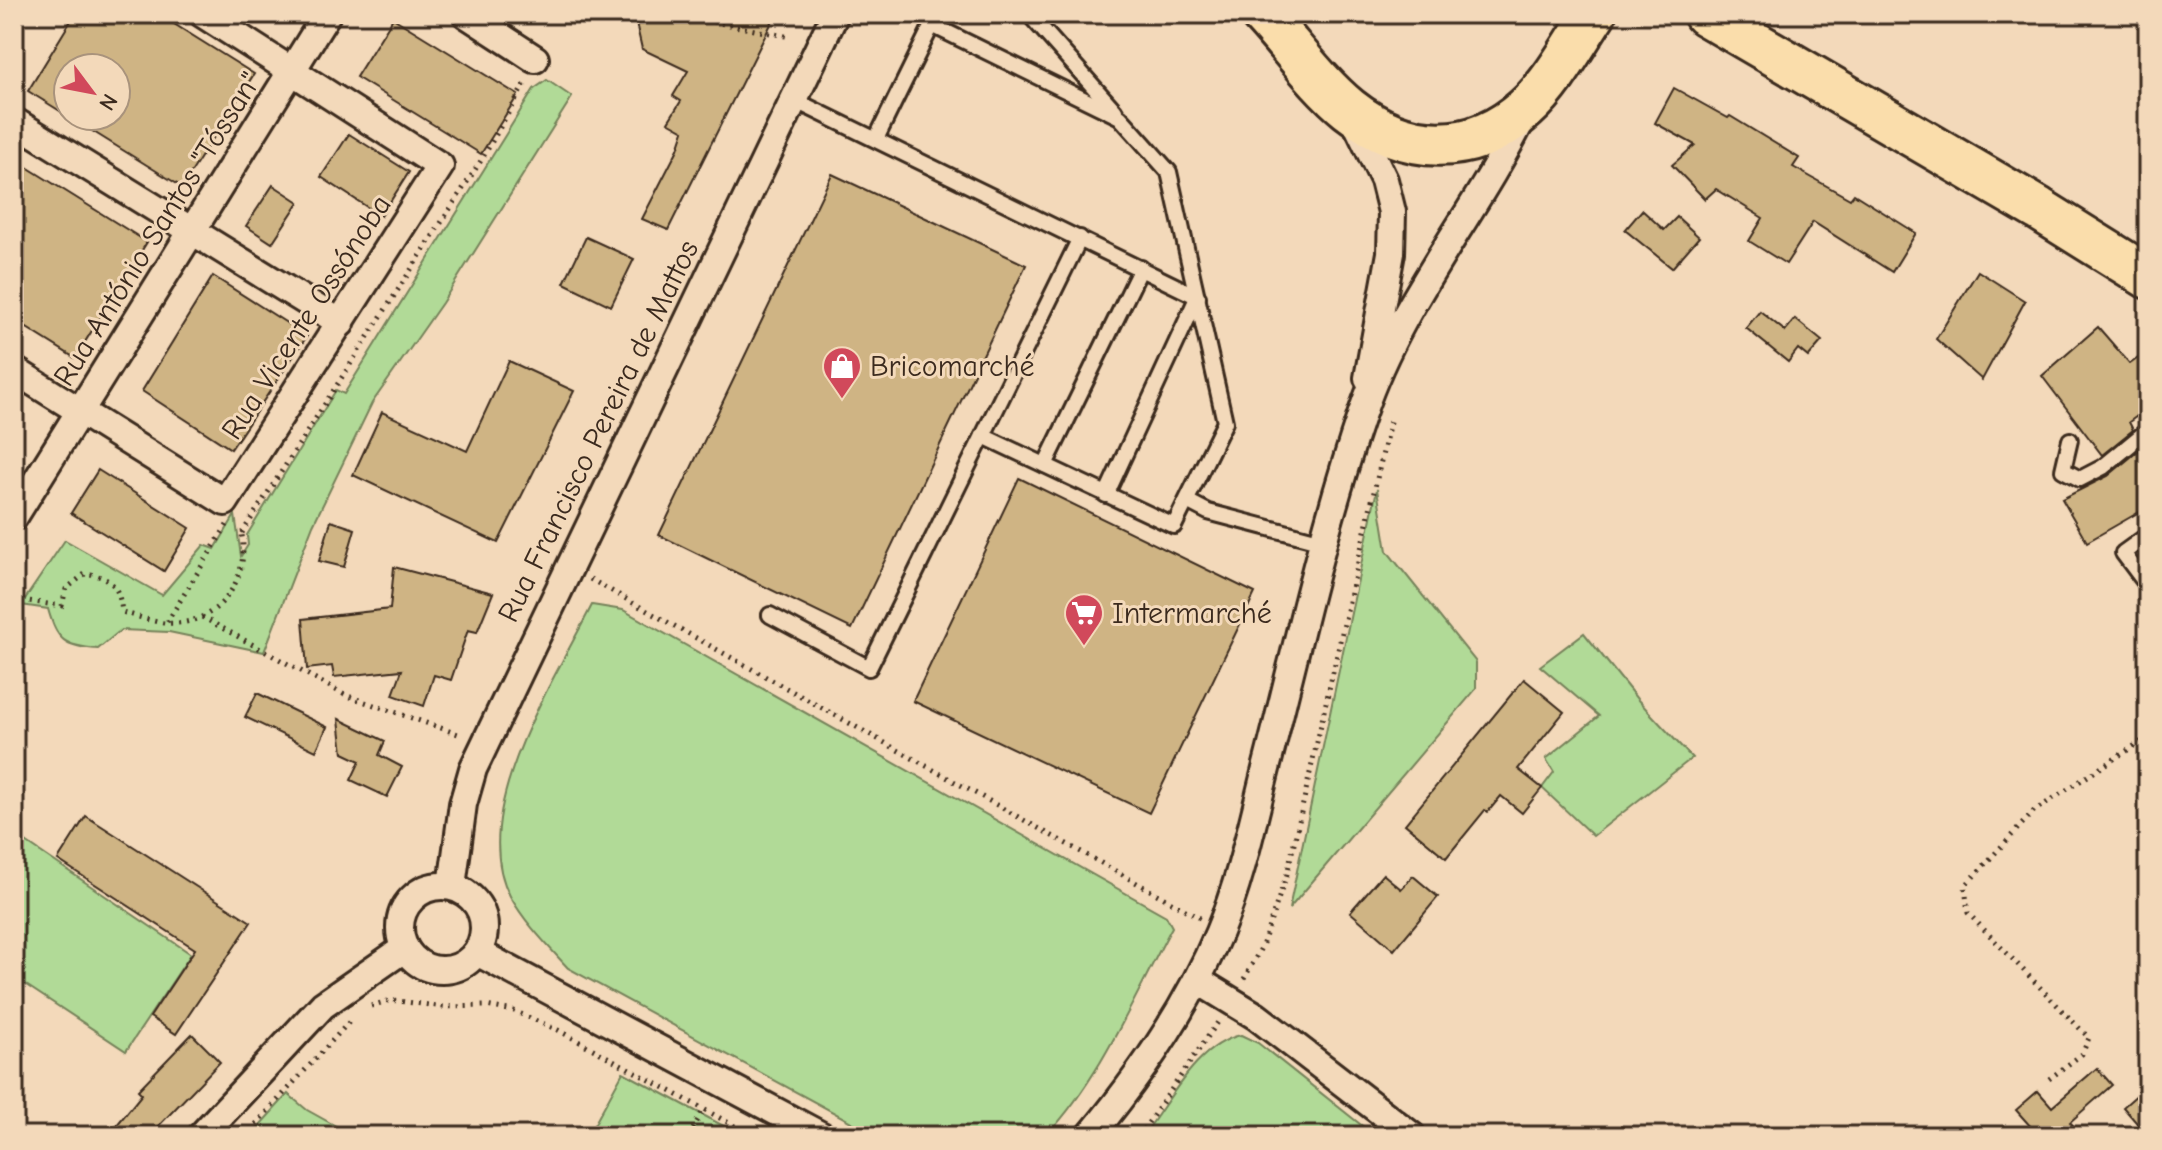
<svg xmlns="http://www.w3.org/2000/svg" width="2162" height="1150" viewBox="0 0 2162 1150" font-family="'Comic Neue',sans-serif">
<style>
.green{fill:#b1da97;stroke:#76825a;stroke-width:2}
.building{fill:#cfb484;stroke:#3b2a1e;stroke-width:2;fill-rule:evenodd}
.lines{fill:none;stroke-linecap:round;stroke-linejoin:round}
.lane-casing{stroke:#3b2a1e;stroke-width:20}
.street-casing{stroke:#3b2a1e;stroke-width:32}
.primary-casing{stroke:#3b2a1e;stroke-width:48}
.path{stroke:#3b2a1e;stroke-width:5;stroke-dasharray:2 6;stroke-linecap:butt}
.lane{stroke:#f3d9ba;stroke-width:14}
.street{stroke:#f3d9ba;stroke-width:26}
.primary{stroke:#faddab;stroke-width:42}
.labels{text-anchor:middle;stroke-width:6;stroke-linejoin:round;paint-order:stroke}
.street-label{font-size:30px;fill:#3b2a1e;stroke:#f3d9ba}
.poi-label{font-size:30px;fill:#3b2a1e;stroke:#f3d9ba;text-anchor:start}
</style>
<rect width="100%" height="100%" fill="#f3d9ba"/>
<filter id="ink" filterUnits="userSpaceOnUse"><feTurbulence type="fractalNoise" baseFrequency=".0125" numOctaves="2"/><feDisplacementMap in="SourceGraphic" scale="16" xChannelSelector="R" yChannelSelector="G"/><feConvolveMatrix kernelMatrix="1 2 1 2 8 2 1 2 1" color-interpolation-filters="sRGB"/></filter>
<g filter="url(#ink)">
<g class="green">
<path d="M547 80 572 97 442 303 372 403 313 525 264 652 169 632 121 630 98 649C64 646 57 641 48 609L21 605 65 540 162 595 204 545 215 549 235 515 241 556 248 545 247 535 336 390 344 394 534 89Z"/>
<path d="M1377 489 1387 551 1476 662V689L1289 909Z"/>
<path d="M592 605 623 610 1166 916 1172 927C1134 997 1101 1078 1046 1136H877L568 968C547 945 525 923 510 896 466 813 555 679 592 605Z"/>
<path d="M1584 633 1637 699 1692 758 1593 836 1542 788 1554 772 1546 759 1599 716 1540 666Z"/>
<path d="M14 834 191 954 126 1051 14 977Z"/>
<path d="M1241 1035 1258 1043 1375 1136H1143C1170 1101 1196 1045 1241 1035Z"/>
<path d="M623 1072 742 1136H588Z"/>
<path d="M288 1094 307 1110 354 1136H250Z"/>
</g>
<g class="building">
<path d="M75 14H158L254 74 182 187 28 91ZM68 68H116V116H68Z"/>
<path d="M634 14H776L668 230 642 219 678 149 684 131 668 122 681 101 673 96 688 71 642 49Z"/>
<path d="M393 18 518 95 481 154 356 77Z"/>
<path d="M1674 88 1728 118 1730 116 1799 158 1793 167 1850 199 1854 194 1916 233 1892 272 1813 222 1786 264 1749 241 1763 218 1716 189 1705 199 1672 165 1695 145 1655 123Z"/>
<path d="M349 134 409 172 381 216 321 177Z"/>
<path d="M14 159 147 242 75 358 14 320Z"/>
<path d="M832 174 1026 265 852 629 659 535Z"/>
<path d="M273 185 299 202 272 243 246 226Z"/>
<path d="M1642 210 1664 230 1677 217 1699 237 1672 268 1625 230Z"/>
<path d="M586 237 634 259 611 306 564 283Z"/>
<path d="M1978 271 2025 301 1982 380 1936 339Z"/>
<path d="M213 276 307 336 231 449 142 391Z"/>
<path d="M1760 311 1785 331 1795 319 1822 341 1808 357 1798 349 1788 362 1746 328Z"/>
<path d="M2098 327 2130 364 2148 351V408L2129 422 2133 430 2102 455 2042 376Z"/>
<path d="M509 361 574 391 498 543 353 475 382 412 467 451Z"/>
<path d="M2143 447 2148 457V507L2087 542 2062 499 2108 476Z"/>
<path d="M98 470 190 528 164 571 71 513Z"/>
<path d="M1019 478 1255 593 1149 813 913 701Z"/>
<path d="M331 521 355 529 344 567 319 561Z"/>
<path d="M394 567 493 593 477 632 468 630 451 680 434 675 424 706 393 695 402 670 334 677 332 666 307 669 303 619 390 609Z"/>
<path d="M1524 679 1564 712 1518 769 1542 788 1522 813 1501 796 1488 812 1485 810 1446 858 1405 824Z"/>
<path d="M257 693 327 727 316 751 245 717Z"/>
<path d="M339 719 385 741 379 755 402 767 387 797 351 780 360 761 343 753Z"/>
<path d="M86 816 251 922 176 1034 150 1017 195 949 58 860Z"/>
<path d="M1383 874 1401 889 1413 876 1438 897 1394 950 1350 912Z"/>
<path d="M192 1034 220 1062 149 1136H108L142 1094 138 1090Z"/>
<path d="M2097 1068 2112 1085 2070 1122 2082 1136H2039L2016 1110 2038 1091 2052 1107Z"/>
<path d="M2138 1094 2148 1105V1136L2123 1107Z"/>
</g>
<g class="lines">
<defs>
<g id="lane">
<path d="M1029 14 1115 111"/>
<path d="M792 99 1198 297"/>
<path d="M876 139 932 25 1120 117 1169 172 1225 422 1174 526 983 436"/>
<path d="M2070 440 2063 470 2080 479 2103 467 2148 430"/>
<path d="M1045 465 1141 268"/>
<path d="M1106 495 1197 298"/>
<path d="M1187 501 1208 512 1323 542"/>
<path d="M2144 581 2123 553 2148 535"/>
<path d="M770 615 869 668 1080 238"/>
</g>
<g id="street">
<path d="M466 14 535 59"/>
<path d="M1353 116 1384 180 1392 212 1391 253 1368 378"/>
<path d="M14 121 341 323"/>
<path d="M14 370 225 502 440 166 203 14"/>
<path d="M14 517 327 14"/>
<circle cx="442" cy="928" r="42"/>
<path d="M452 886 463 804 473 769 835 14"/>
<path d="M477 952 822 1136"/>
<path d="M1197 980 1256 1016 1412 1136"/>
<path d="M201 1136 323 1005 405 948"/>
<path d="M1090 1136C1140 1076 1189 1005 1219 932 1242 877 1254 815 1269 757 1298 642 1324 525 1362 413 1398 305 1474 216 1524 115"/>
</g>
<g id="primary">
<path d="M1262 14C1290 44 1317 83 1349 109 1406 154 1472 157 1526 108 1553 84 1574 44 1594 14"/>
<path d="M1705 14 2039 209 2148 277"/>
</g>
</defs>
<use href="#lane" class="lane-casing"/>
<use href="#street" class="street-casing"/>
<use href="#primary" class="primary-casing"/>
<g class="path">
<path d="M674 14 790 37"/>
<path d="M242 533 482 159 527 80"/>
<path d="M590 579 1200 918"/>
<path d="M14 599 62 606 66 589 86 573C112 578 119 586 122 612 136 616 150 621 164 623 218 628 252 579 241 530"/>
<path d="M202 617 345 695 458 734"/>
<path d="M167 622 227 525"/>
<path d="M1244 979 1262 946 1287 874 1391 417"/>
<path d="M371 1006 391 1000 444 1007 486 1006 514 1011 558 1030 753 1136"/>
<path d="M2049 1079 2082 1054 2089 1038 1968 913 1965 886 2034 811 2148 737"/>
<path d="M245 1136 350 1021"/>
<path d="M689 1136 704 1109"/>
<path d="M1139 1136 1218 1022"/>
</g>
<use href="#lane" class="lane"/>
<use href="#street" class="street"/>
<use href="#primary" class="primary"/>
</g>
</g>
<defs>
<symbol id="shop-pin" viewBox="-11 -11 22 30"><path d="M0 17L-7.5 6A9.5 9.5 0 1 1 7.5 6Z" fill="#d1495b" stroke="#f3d9ba"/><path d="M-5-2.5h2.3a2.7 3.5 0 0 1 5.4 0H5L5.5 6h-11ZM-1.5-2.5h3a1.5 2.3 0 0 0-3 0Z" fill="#fff"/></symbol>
<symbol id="supermarket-pin" viewBox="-11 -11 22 30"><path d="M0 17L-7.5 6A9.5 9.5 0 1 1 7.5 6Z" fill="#d1495b" stroke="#f3d9ba"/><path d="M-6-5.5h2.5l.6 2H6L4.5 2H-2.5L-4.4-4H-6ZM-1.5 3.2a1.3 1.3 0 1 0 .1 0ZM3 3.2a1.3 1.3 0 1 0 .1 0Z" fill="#fff"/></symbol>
</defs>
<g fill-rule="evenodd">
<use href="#shop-pin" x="820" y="344" width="44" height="60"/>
<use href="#supermarket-pin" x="1062" y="591" width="44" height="60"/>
</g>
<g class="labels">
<g class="street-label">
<text transform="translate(157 229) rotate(-58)" y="10">Rua António Santos "Tóssan"</text>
<text transform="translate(306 317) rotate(-57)" y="10">Rua Vicente Ossónoba</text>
<text transform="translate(598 431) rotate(-64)" y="10">Rua Francisco Pereira de Mattos</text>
</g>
<g class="poi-label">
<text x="870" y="376">Bricomarché</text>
<text x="1112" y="623">Intermarché</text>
</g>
</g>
<rect width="2162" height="1150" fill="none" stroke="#f3d9ba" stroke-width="48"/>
<rect x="24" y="24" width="2114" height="1102" fill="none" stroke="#3b2a1e" stroke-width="3" filter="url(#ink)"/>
<g transform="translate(92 92) rotate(122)"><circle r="38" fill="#f3d9ba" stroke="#a9937c" stroke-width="2"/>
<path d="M0-6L14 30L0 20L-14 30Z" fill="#d1495b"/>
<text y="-12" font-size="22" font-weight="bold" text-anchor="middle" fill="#3b2a1e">N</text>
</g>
</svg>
